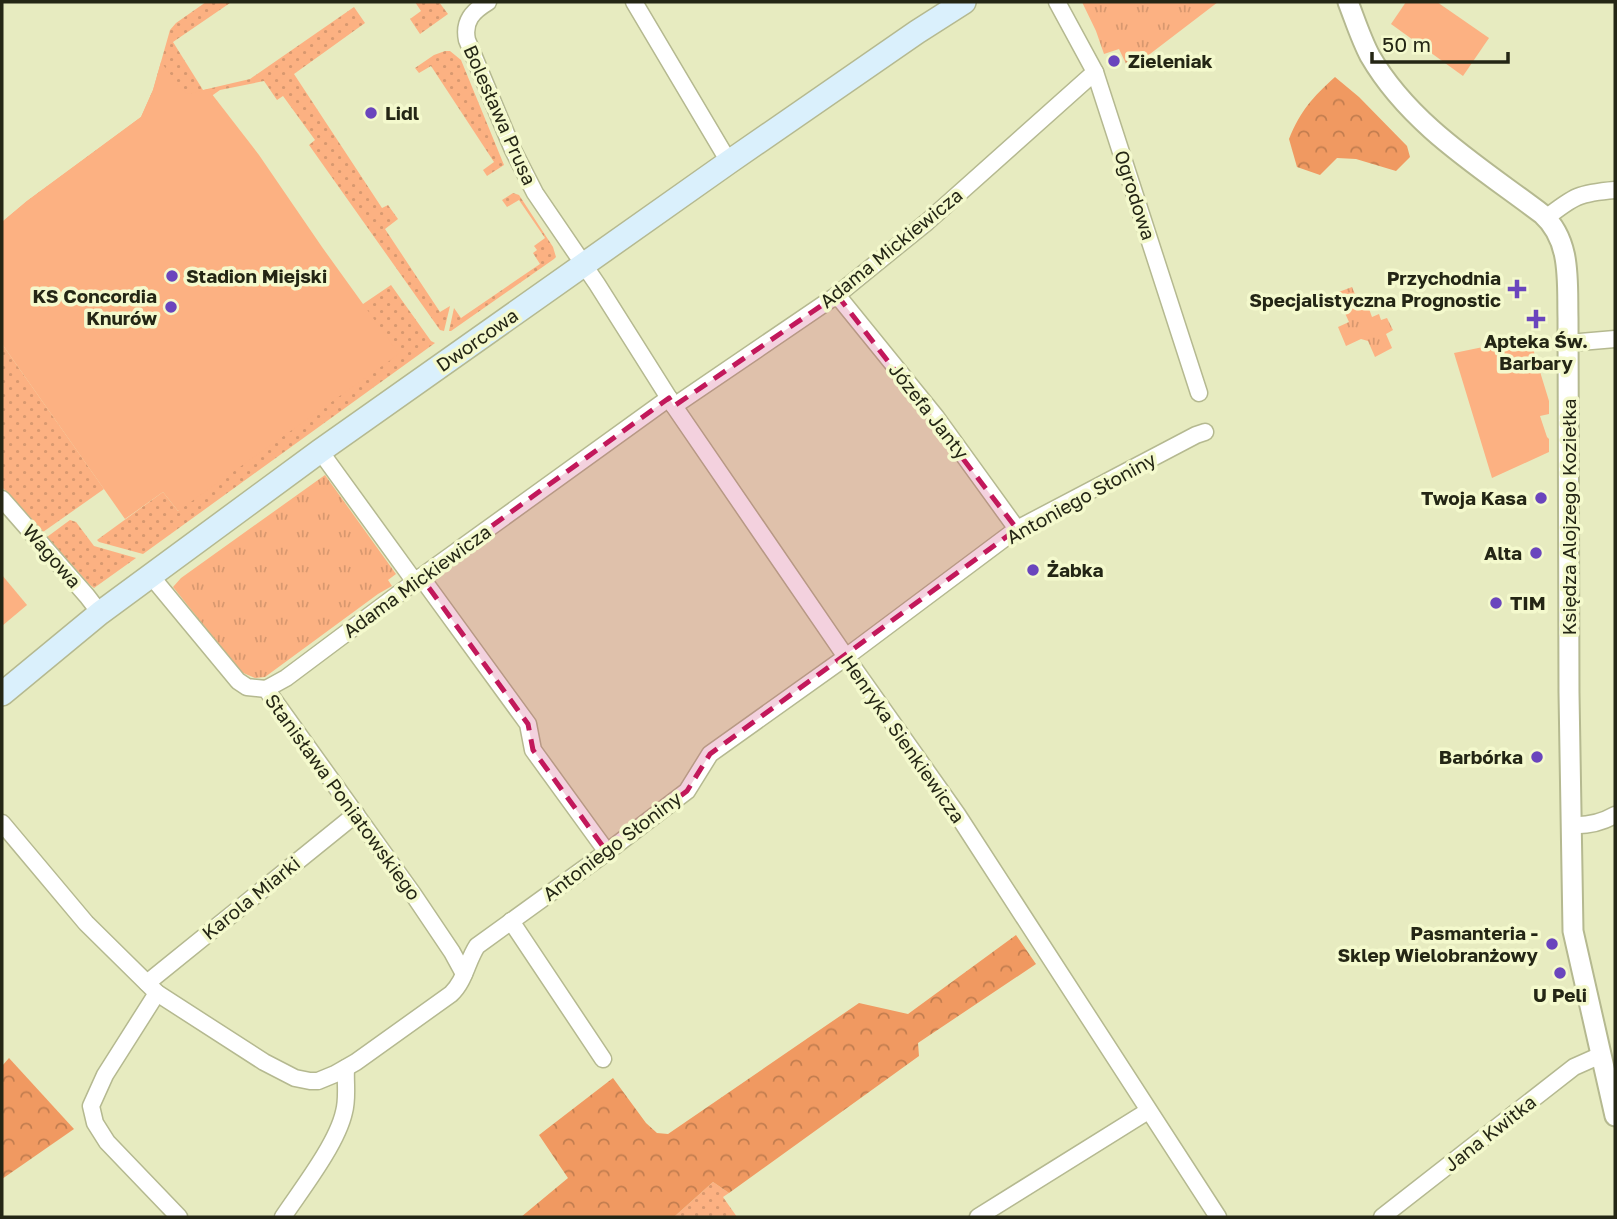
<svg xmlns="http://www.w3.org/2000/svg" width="1617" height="1219" viewBox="0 0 1617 1219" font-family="'Golos Text',sans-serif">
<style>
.grass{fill:url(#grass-dots)}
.forest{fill:url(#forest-crowns)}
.park{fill:url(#park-tufts)}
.garden{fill:#fcb182}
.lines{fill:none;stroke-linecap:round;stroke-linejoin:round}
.minor-casing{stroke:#b5b990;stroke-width:19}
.tertiary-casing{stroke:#b5b990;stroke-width:23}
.secondary-casing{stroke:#b5b990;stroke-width:26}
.minor{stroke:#fff;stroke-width:16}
.tertiary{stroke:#fff;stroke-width:19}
.secondary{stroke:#daf0fc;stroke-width:23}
.marked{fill:#c2185b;fill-opacity:0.2;stroke:#c2185b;stroke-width:5;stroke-dasharray:14 9;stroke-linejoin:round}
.poi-dot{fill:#6a45bd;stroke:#f4f9cd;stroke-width:2.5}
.labels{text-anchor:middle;stroke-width:7;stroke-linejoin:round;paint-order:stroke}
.poi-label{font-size:19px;font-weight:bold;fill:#242615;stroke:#f4f9cd;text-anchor:end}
.street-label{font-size:19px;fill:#242615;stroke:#f4f9cd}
</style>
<defs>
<pattern id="grass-dots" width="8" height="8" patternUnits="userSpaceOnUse" patternTransform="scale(1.75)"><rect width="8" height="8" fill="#fcb182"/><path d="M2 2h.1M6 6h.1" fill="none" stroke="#d8986f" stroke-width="1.8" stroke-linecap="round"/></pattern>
<pattern id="forest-crowns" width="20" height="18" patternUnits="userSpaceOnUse" patternTransform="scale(1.75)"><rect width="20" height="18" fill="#f09961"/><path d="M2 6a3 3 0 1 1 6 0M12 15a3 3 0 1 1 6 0" fill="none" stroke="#c27d4f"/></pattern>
<pattern id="park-tufts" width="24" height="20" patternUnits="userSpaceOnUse" patternTransform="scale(1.75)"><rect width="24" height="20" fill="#fcb182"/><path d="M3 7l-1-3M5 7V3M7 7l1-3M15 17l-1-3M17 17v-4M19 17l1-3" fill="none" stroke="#d8986f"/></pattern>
</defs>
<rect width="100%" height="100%" fill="#e7ebc0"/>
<g class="grass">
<path d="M206 2 230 3 173 42 203 90 250 79 354 7 365 23 294 74 382 208 388 205 398 219 385 229 440 312 450 306 444 331 440 330 309 145 315 140 283 96 277 100 264 81 220 90 182 117 2 222 27 201 141 117 153 90 170 30 176 23Z"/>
<path d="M415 2H421L422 3 425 2H439L448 14 420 34 410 19 421 11Z"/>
<path d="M445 51H450L461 60 504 165 487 176 483 170 494 162 431 66 419 73 415 68 434 55Z"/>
<path d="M513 193 519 195 553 247 556 257 554 259 451 331H449L454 308 461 318 540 264 533 253 537 250 534 246 545 238 519 200 507 207 502 200Z"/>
<path d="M391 285 431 341 435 343 143 554 99 542 97 540 163 492 178 511 363 304Z"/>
<path d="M2 344 104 489 43 532 2 487Z"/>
<path d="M70 520 76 522 94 546 136 558 94 588 90 585 47 537Z"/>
<path d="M713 1182 729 1193 723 1197 737 1217H674Z"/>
</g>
<g class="forest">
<path d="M1335 77 1359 97 1407 146 1410 157 1396 171 1356 159 1337 158 1320 175 1297 167 1289 139C1301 110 1312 98 1335 77Z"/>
<path d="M1016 935 1036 964 918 1043 919 1056 729 1193 713 1182 674 1217H521L568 1178 539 1135 613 1078 646 1123 657 1133 668 1134 859 1003 908 1014Z"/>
<path d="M9 1058 74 1129 2 1179V1066Z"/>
</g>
<g class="park">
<path d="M1082 2H1218L1129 70 1119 49 1104 54 1096 31Z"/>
<path d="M1352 287 1361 309 1368 306 1372 317 1379 314 1381 320 1387 318 1393 330 1386 334 1392 348 1375 357 1368 341 1361 339 1346 346 1338 327 1349 322 1336 293Z"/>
<path d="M325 475 396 574 388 580 392 586 378 594 265 677 255 678 241 672 173 587 181 578Z"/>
</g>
<g class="garden">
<path d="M1406 2H1437L1489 38 1463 76 1391 24Z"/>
<path d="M161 62 182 90 188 94 208 89 259 155 322 247 399 354 178 511 163 492 125 519 2 344V222L27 201 141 117 153 90Z"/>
<path d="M1522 339H1530L1549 401V414L1540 416 1547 437 1549 439V452L1492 478 1454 353Z"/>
<path d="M2 575 27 605 2 626Z"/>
</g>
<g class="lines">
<defs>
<g id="minor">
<path d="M488 2C473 11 463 21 467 40L513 150 535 193 597 284 674 406 846 657 957 814 1218 1217"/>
<path d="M634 2 729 162"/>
<path d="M1057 2 1095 72 1199 393"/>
<path d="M1546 218C1574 196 1579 193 1615 190"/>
<path d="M837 295 936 417 1017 529"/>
<path d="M1568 342H1580L1615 339"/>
<path d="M674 406 837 295 927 222 1095 72"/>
<path d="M320 451 415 582"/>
<path d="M2 499 87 596 100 613"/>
<path d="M151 576 238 681 247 687 266 689 413 894 452 952 464 974"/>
<path d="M421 577 528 724 533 750 607 852"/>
<path d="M266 689 286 678 421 577 669 398"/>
<path d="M2 823 86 923 157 993 264 1062 295 1078 310 1081H318L335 1074 356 1062 451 994C465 981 467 961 477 946L607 852 687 791 710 754 846 657 1017 529 1196 435 1205 432"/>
<path d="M1571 825C1587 826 1601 823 1615 815"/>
<path d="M511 921 603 1059"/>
<path d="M147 983 356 814"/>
<path d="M157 993 105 1075 91 1106 95 1123 107 1142 179 1217"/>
<path d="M283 1217C301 1190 337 1144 344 1112 348 1098 345 1083 346 1068"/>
<path d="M978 1217 1148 1111"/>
<path d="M1382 1217 1574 1067 1601 1055"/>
</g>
<path id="tertiary" d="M1348 2C1355 20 1361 39 1370 56 1410 125 1480 167 1542 214 1572 241 1567 282 1568 318L1569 693 1573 931 1615 1116"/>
<path id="secondary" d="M2 694 100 613 320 451 729 162 917 32 964 2"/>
</defs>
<use href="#minor" class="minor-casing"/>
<use href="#tertiary" class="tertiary-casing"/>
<use href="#secondary" class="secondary-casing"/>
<use href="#minor" class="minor"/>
<use href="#tertiary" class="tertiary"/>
<use href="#secondary" class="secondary"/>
</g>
<path class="marked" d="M837 295 1017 529 710 754 687 791 607 852 533 750 528 724 421 577 669 398 674 406Z"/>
<g class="poi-dot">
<circle cx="1114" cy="61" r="7"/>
<circle cx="371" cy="113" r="7"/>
<circle cx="172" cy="276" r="7"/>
<path d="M1513.5 278.5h7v7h7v7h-7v7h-7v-7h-7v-7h7z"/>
<circle cx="171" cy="307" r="7"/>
<path d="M1532.5 308.5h7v7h7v7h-7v7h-7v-7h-7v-7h7z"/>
<circle cx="1541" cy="498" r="7"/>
<circle cx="1536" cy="553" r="7"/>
<circle cx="1033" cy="570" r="7"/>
<circle cx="1496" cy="603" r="7"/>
<circle cx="1537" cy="757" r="7"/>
<circle cx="1552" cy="944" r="7"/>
<circle cx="1560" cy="973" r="7"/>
</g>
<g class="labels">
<g class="poi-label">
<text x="1128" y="68" text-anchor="start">Zieleniak</text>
<text x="385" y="120" text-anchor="start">Lidl</text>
<text x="186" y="283" text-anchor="start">Stadion Miejski</text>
<text x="1501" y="285">Przychodnia<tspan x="1501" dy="22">Specjalistyczna Prognostic</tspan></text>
<text x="157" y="303">KS Concordia<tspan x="157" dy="22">Knurów</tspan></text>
<text x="1536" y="348" text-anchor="middle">Apteka Św.<tspan x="1536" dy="22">Barbary</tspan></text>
<text x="1527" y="505">Twoja Kasa</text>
<text x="1522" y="560">Alta</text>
<text x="1047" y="577" text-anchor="start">Żabka</text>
<text x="1510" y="610" text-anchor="start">TIM</text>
<text x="1523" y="764">Barbórka</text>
<text x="1538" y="940">Pasmanteria -<tspan x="1538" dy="22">Sklep Wielobranżowy</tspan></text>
<text x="1560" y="1002" text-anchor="middle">U Peli</text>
</g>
<g class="street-label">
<text transform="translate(500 115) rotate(66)" y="7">Bolesława Prusa</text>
<text transform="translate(1135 195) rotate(72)" y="7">Ogrodowa</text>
<text transform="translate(891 248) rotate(-39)" y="7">Adama Mickiewicza</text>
<text transform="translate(477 340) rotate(-35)" y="7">Dworcowa</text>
<text transform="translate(929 411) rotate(52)" y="7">Józefa Janty</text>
<text transform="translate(1081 498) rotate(-29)" y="7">Antoniego Słoniny</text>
<text transform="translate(1569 517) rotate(-90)" y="7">Księdza Alojzego Koziełka</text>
<text transform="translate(52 556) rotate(49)" y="7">Wagowa</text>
<text transform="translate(417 581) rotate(-36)" y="7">Adama Mickiewicza</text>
<text transform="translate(903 739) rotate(55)" y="7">Henryka Sienkiewicza</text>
<text transform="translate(343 797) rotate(54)" y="7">Stanisława Poniatowskiego</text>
<text transform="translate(612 846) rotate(-37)" y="7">Antoniego Słoniny</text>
<text transform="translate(251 898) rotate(-39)" y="7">Karola Miarki</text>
<text transform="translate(1490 1133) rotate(-38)" y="7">Jana Kwitka</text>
</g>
</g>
<rect width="1617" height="1219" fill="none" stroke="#242615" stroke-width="7"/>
<path d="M1372 52v10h136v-10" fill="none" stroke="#242615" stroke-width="3.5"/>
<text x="1382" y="52" font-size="21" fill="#242615" stroke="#f4f9cd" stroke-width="5" paint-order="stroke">50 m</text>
</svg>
